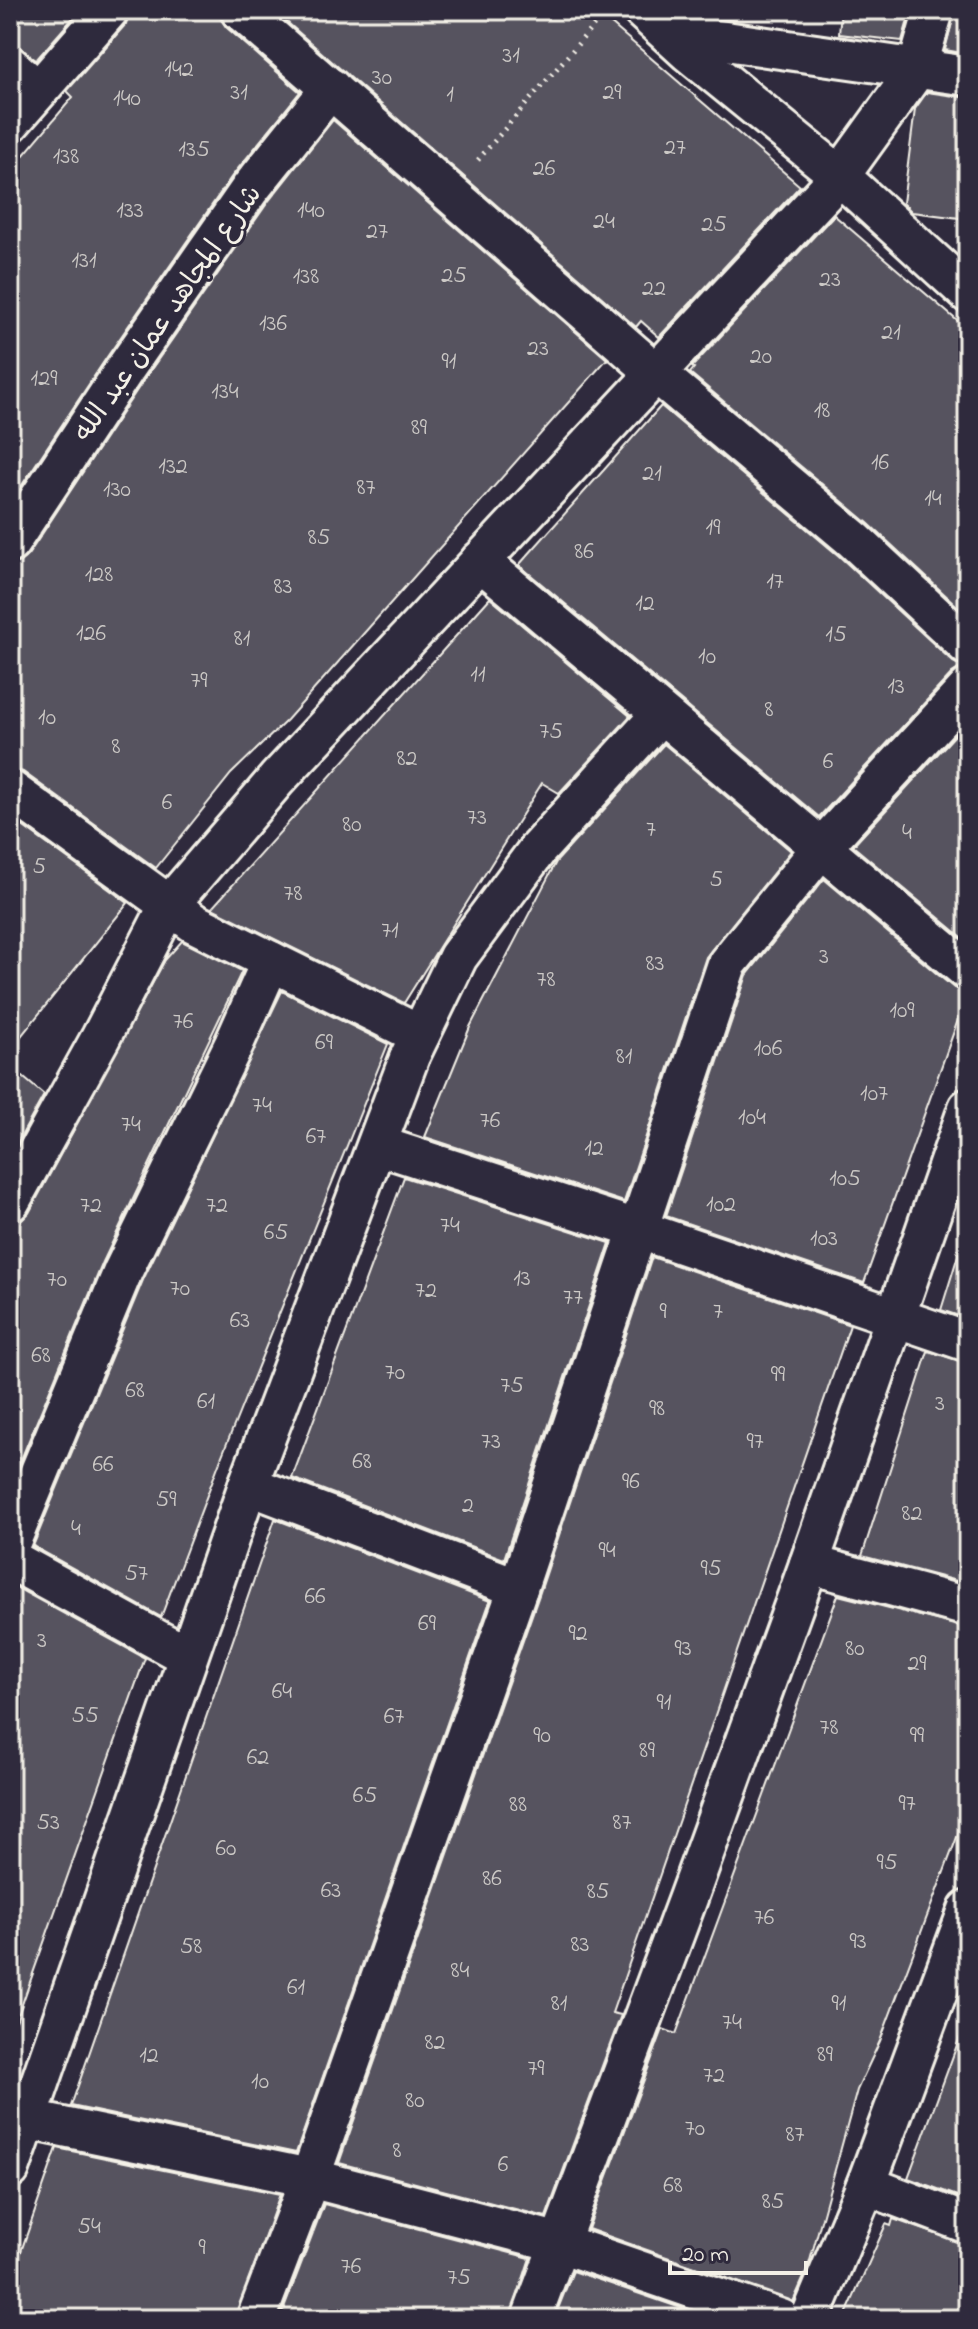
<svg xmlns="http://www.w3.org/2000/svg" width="978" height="2329" viewBox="0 0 978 2329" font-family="'Indie Flower','Playpen Sans Arabic',sans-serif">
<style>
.building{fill:#56525f;stroke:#f4f1e8;stroke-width:2}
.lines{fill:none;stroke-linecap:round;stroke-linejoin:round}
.street-casing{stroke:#f4f1e8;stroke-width:44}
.path{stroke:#f4f1e8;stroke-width:5;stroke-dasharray:2 6;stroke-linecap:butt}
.street{stroke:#2f2a3d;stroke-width:38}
.labels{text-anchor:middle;stroke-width:6;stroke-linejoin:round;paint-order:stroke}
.number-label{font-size:24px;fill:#ccc9c6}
.street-label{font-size:28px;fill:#f4f1e8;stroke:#2f2a3d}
</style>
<rect width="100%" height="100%" fill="#2f2a3d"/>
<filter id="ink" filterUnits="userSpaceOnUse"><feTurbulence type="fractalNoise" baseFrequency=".0125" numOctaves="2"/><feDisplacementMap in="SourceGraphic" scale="16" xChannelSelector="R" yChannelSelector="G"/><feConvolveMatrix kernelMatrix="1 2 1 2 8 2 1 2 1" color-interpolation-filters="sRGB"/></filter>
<g filter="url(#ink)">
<g class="building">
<path d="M10 10H80L36 60 10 41Z"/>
<path d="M130 10H219L220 18 226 27 300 92 232 176 107 357 10 503V171L73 97 67 91 126 24Z"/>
<path d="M273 10H595L800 186 659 337 641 321 636 327Z"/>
<path d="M841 10H911L902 41 839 34Z"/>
<path d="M955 10H968V54L945 50Z"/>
<path d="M927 92 968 98V219L912 212 903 203 915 109Z"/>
<path d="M333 120 607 359 287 720 231 774 156 868 23 772 10 768V565L20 562 28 555 143 381 268 202Z"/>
<path d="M834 215 968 330V616L868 523 690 373 694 368 692 367Z"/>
<path d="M661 406 839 556 953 662 962 667 952 673 819 817 519 565Z"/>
<path d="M490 598 630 716 559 793 542 783 404 1003 212 908Z"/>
<path d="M968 721V942L853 846Z"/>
<path d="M664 744 791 851 706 957 624 1202 425 1137 470 1027 556 862Z"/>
<path d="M10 817 128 903 10 1050Z"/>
<path d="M824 879 954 988 968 992 864 1283 666 1216 747 975Z"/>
<path d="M182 941 242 971 103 1262 10 1486V1224L21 1221 29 1213 165 960Z"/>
<path d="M282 991 388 1044 221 1458 161 1617 33 1546 143 1280Z"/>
<path d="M10 1066 44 1095 10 1156Z"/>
<path d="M404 1177 610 1243 504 1559 292 1478Z"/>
<path d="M960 1249 968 1251V1319L941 1310Z"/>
<path d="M652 1257 850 1325 612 2013 621 2015 546 2217 339 2163 539 1595Z"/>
<path d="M928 1351 968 1363V1584L862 1556Z"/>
<path d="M275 1519 490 1601 296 2153 71 2106Z"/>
<path d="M10 1584 145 1658 15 2024 10 2023Z"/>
<path d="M838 1595 968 1628V1808L880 2041 857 2090 808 2268 793 2302 588 2229 663 2029 676 2034Z"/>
<path d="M964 2026 968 2027V2200L908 2178Z"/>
<path d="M57 2148 280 2194 235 2319H10V2283Z"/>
<path d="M324 2204 530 2258 510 2319H280Z"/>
<path d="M893 2219 968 2245V2319H844L886 2224 891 2226Z"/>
<path d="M573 2271 713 2319H554Z"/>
</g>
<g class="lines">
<defs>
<g id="street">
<path d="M240 10 656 373 854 540 968 646"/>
<path d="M642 10 688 52 840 176 968 293"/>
<path d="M691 36 968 76"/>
<path d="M10 66 37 90"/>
<path d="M10 123 109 10"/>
<path d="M10 543 125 369 250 189 331 88"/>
<path d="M480 561 968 971"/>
<path d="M10 790 194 923 420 1035"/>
<path d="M377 1145 640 1230 968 1342"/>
<path d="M10 1202 101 1037 169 905 277 779 840 176 917 69 934 10"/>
<path d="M248 1485 518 1588"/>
<path d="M10 1544 123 1271 234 1044 271 961"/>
<path d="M10 1559 187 1656"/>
<path d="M809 1564 968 1607"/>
<path d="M10 2116 310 2178 560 2243 781 2319"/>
<path d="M10 2169 248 1485 410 1056 458 957 538 849 661 714"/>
<path d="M866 2185 968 2224"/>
<path d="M256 2319 310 2178 518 1588 727 964 822 847 968 688"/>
<path d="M531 2319 688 1898 809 1564 968 1108"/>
<path d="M810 2319 866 2185 968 1910"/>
</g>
</defs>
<use href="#street" class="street-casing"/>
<path class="path" d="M478 160 602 16"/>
<use href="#street" class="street"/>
</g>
</g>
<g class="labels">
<g class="number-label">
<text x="511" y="62">31</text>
<text x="179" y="76">142</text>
<text x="382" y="84">30</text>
<text x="239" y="99">31</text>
<text x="612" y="99">29</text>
<text x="450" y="101">1</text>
<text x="127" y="105">140</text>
<text x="675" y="154">27</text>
<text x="194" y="156">135</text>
<text x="66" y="163">138</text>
<text x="544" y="175">26</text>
<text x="130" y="217">133</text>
<text x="311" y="217">140</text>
<text x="604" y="228">24</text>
<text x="714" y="231">25</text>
<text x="377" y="238">27</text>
<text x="84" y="267">131</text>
<text x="454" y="282">25</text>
<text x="306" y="283">138</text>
<text x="830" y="286">23</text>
<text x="654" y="295">22</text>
<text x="273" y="330">136</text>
<text x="891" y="339">21</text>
<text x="538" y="355">23</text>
<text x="761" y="363">20</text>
<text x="449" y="368">91</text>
<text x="44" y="385">129</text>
<text x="225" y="398">134</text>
<text x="822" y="417">18</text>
<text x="419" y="434">89</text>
<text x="880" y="469">16</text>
<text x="173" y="473">132</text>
<text x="652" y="480">21</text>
<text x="366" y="494">87</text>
<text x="117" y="496">130</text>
<text x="933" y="505">14</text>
<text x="713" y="534">19</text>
<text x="319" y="544">85</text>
<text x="584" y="558">86</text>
<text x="99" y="581">128</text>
<text x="775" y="588">17</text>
<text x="283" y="593">83</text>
<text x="645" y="610">12</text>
<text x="91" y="640">126</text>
<text x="836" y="641">15</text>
<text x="242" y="645">81</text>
<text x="707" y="663">10</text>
<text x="478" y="681">11</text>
<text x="199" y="687">79</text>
<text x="896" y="693">13</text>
<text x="769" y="716">8</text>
<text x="47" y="724">10</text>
<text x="551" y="738">75</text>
<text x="116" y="753">8</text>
<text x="407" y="765">82</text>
<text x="828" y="768">6</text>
<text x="167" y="809">6</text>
<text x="477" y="824">73</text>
<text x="352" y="831">80</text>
<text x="651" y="836">7</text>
<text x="907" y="839">4</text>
<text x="39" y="873">5</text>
<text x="716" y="886">5</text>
<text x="293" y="900">78</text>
<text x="390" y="937">71</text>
<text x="824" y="963">3</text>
<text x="655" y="970">83</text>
<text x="546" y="986">78</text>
<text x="902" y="1017">109</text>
<text x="183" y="1028">76</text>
<text x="324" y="1049">69</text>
<text x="768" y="1055">106</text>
<text x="624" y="1063">81</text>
<text x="874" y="1100">107</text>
<text x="262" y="1112">74</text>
<text x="752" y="1124">104</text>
<text x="490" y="1127">76</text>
<text x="131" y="1131">74</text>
<text x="316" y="1143">67</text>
<text x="594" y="1155">12</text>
<text x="845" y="1185">105</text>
<text x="721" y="1211">102</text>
<text x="91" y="1212">72</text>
<text x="217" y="1212">72</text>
<text x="450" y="1232">74</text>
<text x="276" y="1239">65</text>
<text x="824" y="1245">103</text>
<text x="522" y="1285">13</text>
<text x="57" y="1286">70</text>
<text x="180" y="1295">70</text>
<text x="426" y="1297">72</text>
<text x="573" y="1304">77</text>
<text x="663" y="1318">9</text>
<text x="718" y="1318">7</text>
<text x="240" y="1327">63</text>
<text x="41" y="1362">68</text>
<text x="395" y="1379">70</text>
<text x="778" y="1381">99</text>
<text x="512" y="1392">75</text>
<text x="135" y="1397">68</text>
<text x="206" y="1408">61</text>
<text x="940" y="1410">3</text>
<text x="657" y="1415">98</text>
<text x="491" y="1448">73</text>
<text x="755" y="1448">97</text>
<text x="362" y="1468">68</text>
<text x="103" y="1471">66</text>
<text x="631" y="1488">96</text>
<text x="166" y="1506">59</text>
<text x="468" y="1512">2</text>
<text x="912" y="1520">82</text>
<text x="76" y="1535">4</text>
<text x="607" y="1557">94</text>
<text x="711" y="1575">95</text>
<text x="136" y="1580">57</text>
<text x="315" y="1603">66</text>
<text x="427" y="1630">69</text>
<text x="578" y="1640">92</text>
<text x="42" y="1647">3</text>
<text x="683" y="1655">93</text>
<text x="855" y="1655">80</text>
<text x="917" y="1670">29</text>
<text x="282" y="1698">64</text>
<text x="664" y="1709">91</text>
<text x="85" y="1722">55</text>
<text x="394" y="1723">67</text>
<text x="829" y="1734">78</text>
<text x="542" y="1742">90</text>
<text x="917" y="1742">99</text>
<text x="647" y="1757">89</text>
<text x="258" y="1764">62</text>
<text x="365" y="1802">65</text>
<text x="907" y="1810">97</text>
<text x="518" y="1811">88</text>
<text x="48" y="1829">53</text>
<text x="622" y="1829">87</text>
<text x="226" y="1855">60</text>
<text x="887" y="1869">95</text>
<text x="492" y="1885">86</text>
<text x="331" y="1897">63</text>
<text x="598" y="1898">85</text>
<text x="764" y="1924">76</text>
<text x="858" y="1948">93</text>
<text x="580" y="1951">83</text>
<text x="191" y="1953">58</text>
<text x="460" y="1977">84</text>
<text x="296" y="1994">61</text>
<text x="559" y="2010">81</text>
<text x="839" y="2010">91</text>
<text x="732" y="2029">74</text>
<text x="435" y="2049">82</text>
<text x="825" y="2061">89</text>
<text x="149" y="2062">12</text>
<text x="536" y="2075">79</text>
<text x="714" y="2082">72</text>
<text x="260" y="2088">10</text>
<text x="415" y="2107">80</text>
<text x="695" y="2135">70</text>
<text x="795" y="2141">87</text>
<text x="397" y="2157">8</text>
<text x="503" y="2171">6</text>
<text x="673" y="2192">68</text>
<text x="773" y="2208">85</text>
<text x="89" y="2233">54</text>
<text x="202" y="2254">9</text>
<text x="351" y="2273">76</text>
<text x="459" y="2284">75</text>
</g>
<g class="street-label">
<text transform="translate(166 312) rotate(-55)" y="10">شارع المجاهد عمان عبد الله</text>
</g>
</g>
<rect width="978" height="2329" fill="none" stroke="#2f2a3d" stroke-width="40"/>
<rect x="20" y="20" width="938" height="2289" fill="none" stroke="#f4f1e8" stroke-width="3" filter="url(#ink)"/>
<path d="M670 2261v12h136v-12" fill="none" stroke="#f4f1e8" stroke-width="4"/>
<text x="682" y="2261" font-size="24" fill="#f4f1e8" stroke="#2f2a3d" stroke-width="6" paint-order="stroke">20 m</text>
</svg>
